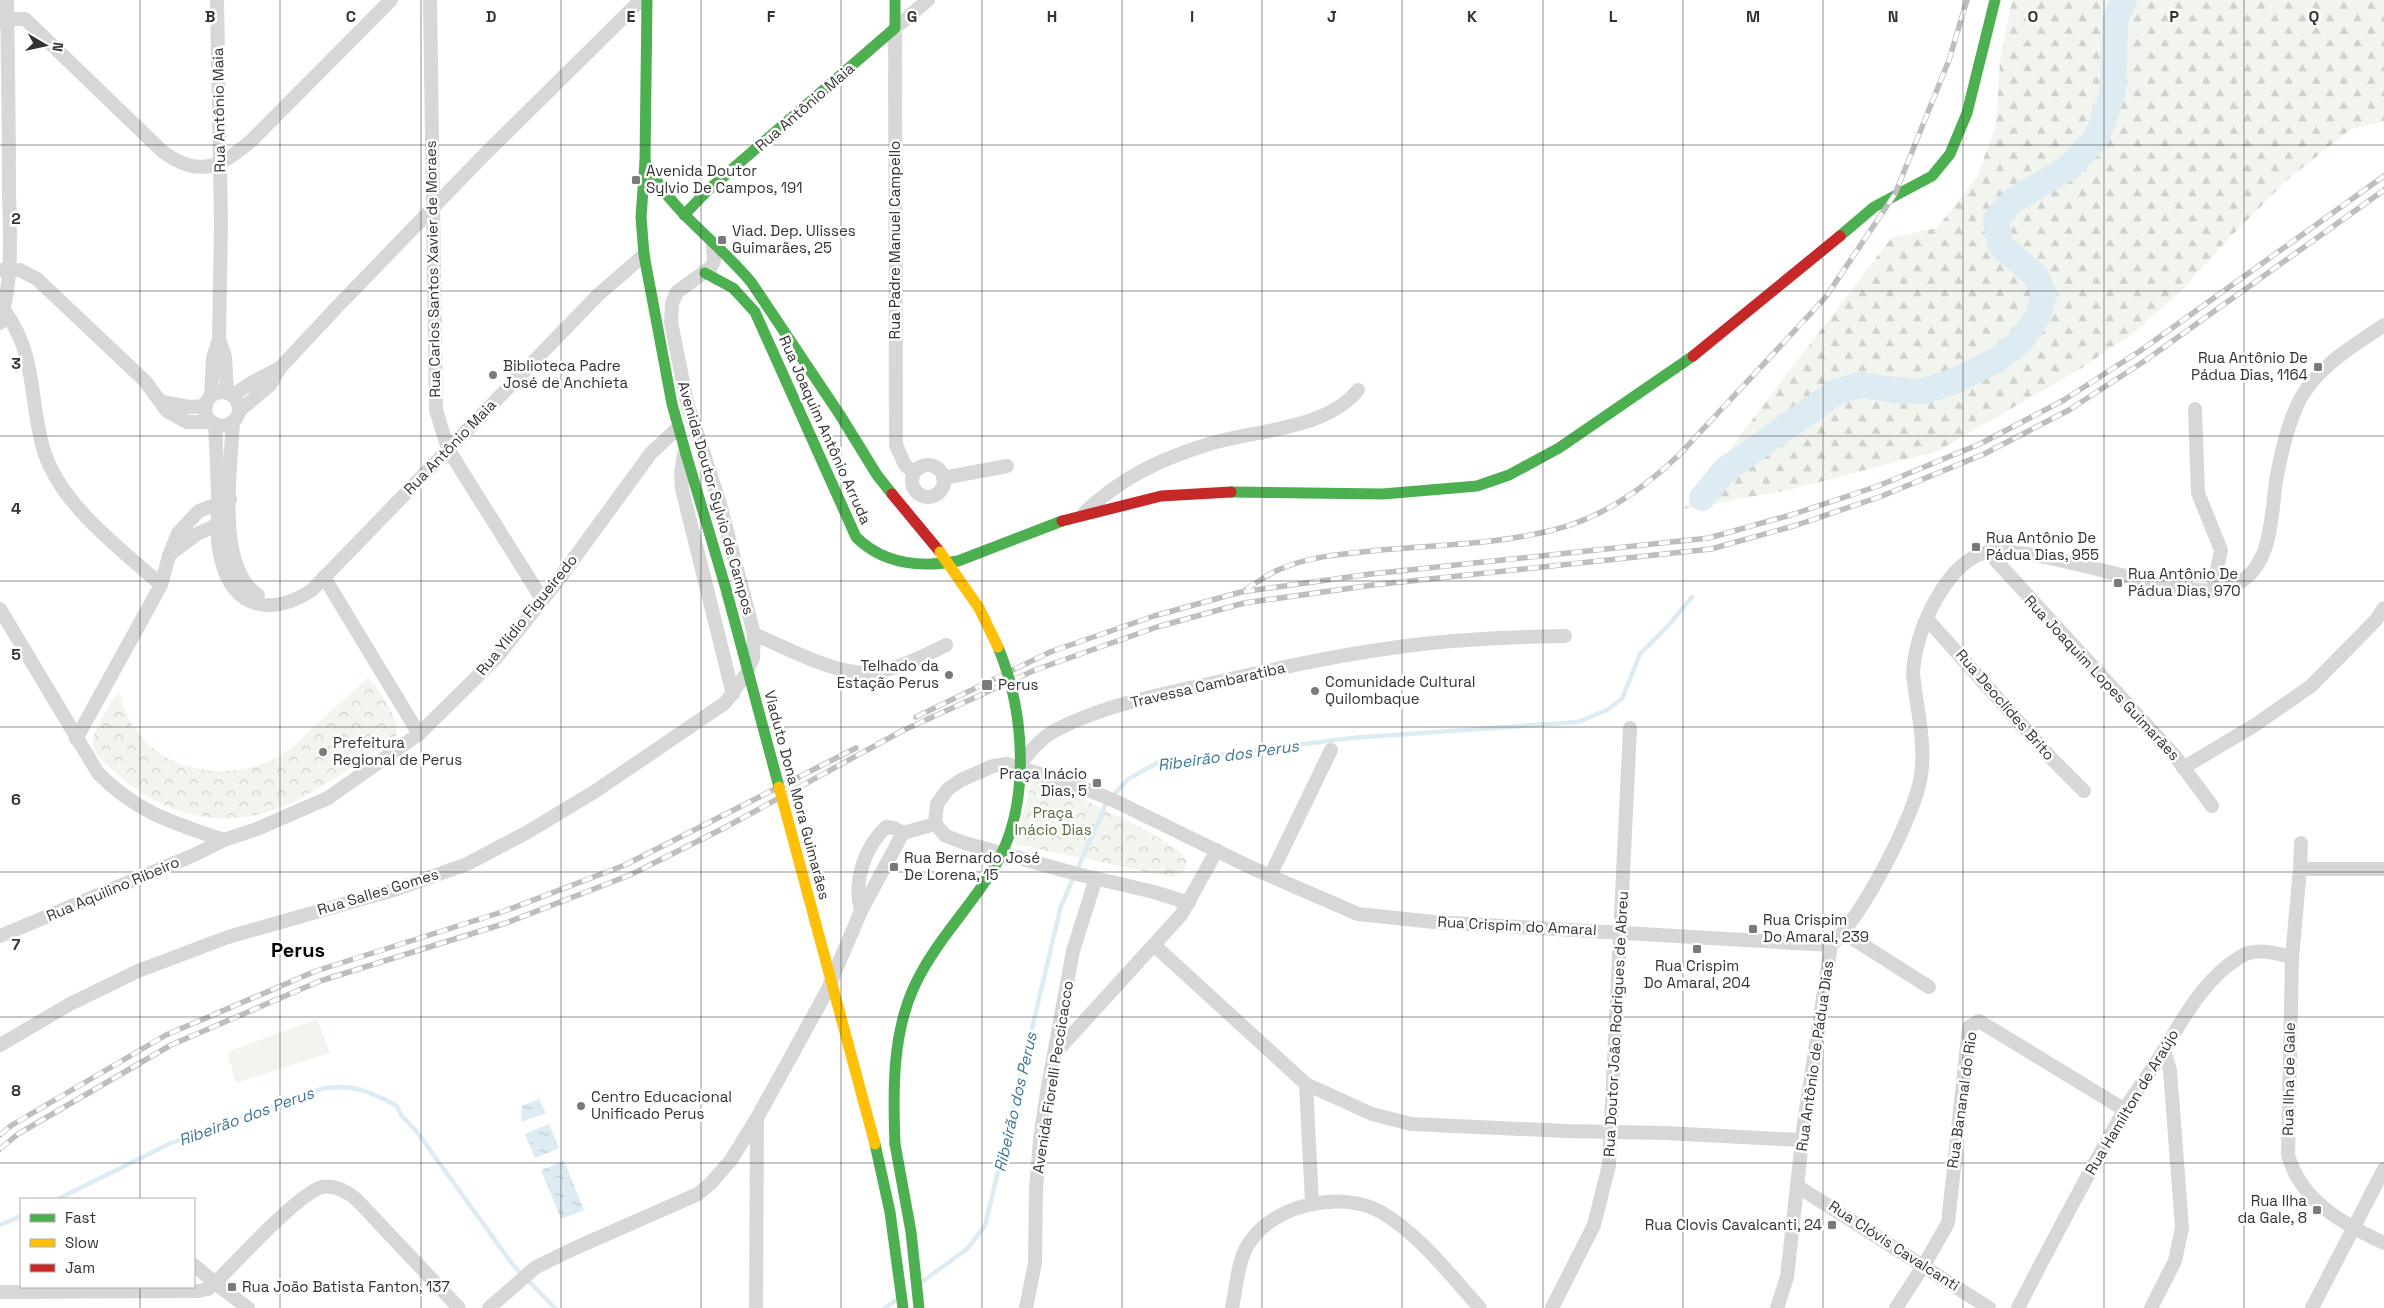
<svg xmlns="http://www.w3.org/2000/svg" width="2384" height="1308" viewBox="0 0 2384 1308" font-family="'Space Grotesk',sans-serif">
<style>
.forest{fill:url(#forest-firs)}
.park{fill:url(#park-crowns)}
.garden{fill:#f1f5ed}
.water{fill:url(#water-ripples)}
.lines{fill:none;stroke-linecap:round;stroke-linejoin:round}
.stream{stroke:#ddebf3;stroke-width:4.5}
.river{stroke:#ddebf3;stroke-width:26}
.street{stroke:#d7d7d7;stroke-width:14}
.fast{stroke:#4caf50;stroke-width:11}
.jam{stroke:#c62828;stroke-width:11}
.rail-casing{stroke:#bebebe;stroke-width:5.5}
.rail{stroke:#fff;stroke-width:4;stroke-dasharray:11;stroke-linecap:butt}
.fast-bridge{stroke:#4caf50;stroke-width:11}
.slow-bridge{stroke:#ffc107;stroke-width:11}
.grid{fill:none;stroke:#333;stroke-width:1;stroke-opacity:0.55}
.poi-dot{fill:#7a7a7a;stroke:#fff;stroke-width:2}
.labels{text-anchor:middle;stroke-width:5;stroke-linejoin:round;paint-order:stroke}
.street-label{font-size:15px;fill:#333;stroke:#fff}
.poi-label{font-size:15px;fill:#333;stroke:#fff;text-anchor:start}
.park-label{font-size:15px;fill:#56703f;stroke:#fff}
.water-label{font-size:16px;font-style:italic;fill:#3f7597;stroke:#fff}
.district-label{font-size:20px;font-weight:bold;fill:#000;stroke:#fff}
.grid-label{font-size:16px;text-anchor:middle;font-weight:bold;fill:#333;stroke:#fff;stroke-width:5;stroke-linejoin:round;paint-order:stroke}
</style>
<defs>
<pattern id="forest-firs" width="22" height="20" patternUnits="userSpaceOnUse" patternTransform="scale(1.25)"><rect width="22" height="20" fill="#f1f5ed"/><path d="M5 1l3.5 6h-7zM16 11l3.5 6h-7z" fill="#cfd2cc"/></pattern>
<pattern id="park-crowns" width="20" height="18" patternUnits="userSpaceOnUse" patternTransform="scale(1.25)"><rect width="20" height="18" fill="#f1f5ed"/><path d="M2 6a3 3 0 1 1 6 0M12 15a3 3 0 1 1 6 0" fill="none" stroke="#cfd2cc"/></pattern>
<pattern id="water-ripples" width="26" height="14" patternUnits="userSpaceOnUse" patternTransform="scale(1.25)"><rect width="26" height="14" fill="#ddebf3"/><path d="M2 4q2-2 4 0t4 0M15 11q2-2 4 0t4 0" fill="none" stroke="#becad1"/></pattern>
</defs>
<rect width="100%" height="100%" fill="#fff"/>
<path class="forest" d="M2012 0H2384V121L2351 129 2287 180 2231 236 2182 290 2136 331 2080 369 1938 451 1789 490 1684 509 1892 237 1937 228 1977 177 1996 125 2000 61Z"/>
<g class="park">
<path d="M368 678C378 687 403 723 396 736 352 767 300 808 246 817 199 825 147 803 114 771 104 762 93 755 93 741 93 729 112 702 119 691 122 701 125 713 131 723 162 775 233 784 283 754 293 748 302 738 311 729 330 712 349 695 368 678Z"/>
<path d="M1033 777C1060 790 1179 839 1187 861L1184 871 1175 877 1167 876 1015 844Z"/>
</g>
<path class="garden" d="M317 1019 330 1053 236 1083 227 1052Z"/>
<g class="water">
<path d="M539 1099 546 1113 521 1122 522 1106Z"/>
<path d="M549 1124 559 1148 535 1158 525 1134Z"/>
<path d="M564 1161 584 1210 561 1219 541 1170Z"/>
</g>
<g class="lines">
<g class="stream">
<path d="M58 1199 171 1143 324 1088 345 1087 362 1090 384 1099 397 1106 401 1115 417 1132 513 1265 555 1308"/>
<path d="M0 1225 21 1216"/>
<path d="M923 1281 967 1249 985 1226 1061 906 1106 804 1128 779 1157 763 1351 738 1578 722 1607 710 1622 699 1640 654 1668 626 1692 597"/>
<path d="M885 1308 896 1300"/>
</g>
<path class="river" d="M1702 498 1725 470 1836 392 1860 385 1902 391H1925L1957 380 1998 359 2020 342 2038 316 2044 294 2036 276 2000 245 1996 219 2014 200 2071 166 2097 137 2113 92 2115 21 2124 0"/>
<g class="street">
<path d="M430 0 436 410 448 449 542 599"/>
<path d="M0 21 7 19H25L162 151C198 178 219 168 251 141L391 0"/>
<path d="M1 270H20L37 279 145 381 167 411 187 422H211"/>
<path d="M4 310C37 355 29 398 43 448 59 504 119 547 161 585"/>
<path d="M0 323C13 281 10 234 9 191 9 127 8 64 7 0"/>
<path d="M219 339 225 357 227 392"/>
<circle cx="222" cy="409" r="17"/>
<path d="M233 395 251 383 280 368"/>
<path d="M211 396 213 358 219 339 221 223 217 0"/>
<path d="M162 402 189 407 206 406"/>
<path d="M2195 409 2198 493 2221 550 2213 590"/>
<path d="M239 411 270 385 280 368 335 309 484 155 641 0"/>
<path d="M233 421C231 466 215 568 258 595"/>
<path d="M215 424C216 450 218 475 218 501 218 520 216 540 221 559 233 610 272 616 312 590L598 295 644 255"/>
<path d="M684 454 681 473 682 489 733 694"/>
<circle cx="928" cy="481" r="16"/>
<path d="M914 473 905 465 896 445 895 28 928 0"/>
<path d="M943 478 1007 466"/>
<path d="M1084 513C1121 478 1158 460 1206 445 1253 430 1326 430 1358 390"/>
<path d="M1988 552 2175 756 2212 806"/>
<path d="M169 555 197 534 223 522"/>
<path d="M324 577 419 734"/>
<path d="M0 609 98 773C136 812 173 823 224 840"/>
<path d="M1927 619 2051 758 2084 791"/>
<path d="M754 634C784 647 823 668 855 672 885 676 920 658 946 645"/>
<path d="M76 739 161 585 169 556 178 533 199 511 230 499"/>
<path d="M1019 765C1029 753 1040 739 1054 731 1103 705 1159 695 1213 683 1275 669 1336 655 1399 647 1454 639 1509 637 1565 636"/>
<path d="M2183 768 2255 725 2311 686 2376 620 2384 608"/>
<path d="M935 824 937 804 948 789 961 780 993 766 1007 764 1070 783 1113 800 1252 868 1358 914 1434 922 1831 945"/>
<path d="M935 824 946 836 965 843 1077 874 1154 892 1189 903"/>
<path d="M2301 843 2300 869H2384"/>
<path d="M2300 869 2292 957 2288 1155C2301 1201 2343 1224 2384 1243"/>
<path d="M1270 876 1331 750"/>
<path d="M861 911C853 882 864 848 886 827L894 828 903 833"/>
<path d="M1844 933 1929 987"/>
<path d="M0 936 194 855 224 840 257 829 328 798 419 734 497 657 559 579 651 453 678 428"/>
<path d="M1155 946 1306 1084 1312 1202"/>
<path d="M0 1045 70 1004 138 971 228 937 397 889 467 864 526 833 594 792 725 703 746 674 753 658 754 634 720 504 687 402 671 322 672 303 677 292 711 267 714 261 713 245"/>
<path d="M1056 1052 1181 915 1217 850"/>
<path d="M1306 1084 1372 1114 1411 1124 1566 1131 1665 1133 1801 1140"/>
<path d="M1797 1186 1989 1308"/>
<path d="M194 1265 215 1283C235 1263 299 1193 322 1187 335 1185 348 1192 357 1200L459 1308"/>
<path d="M0 1292 198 1291 208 1289 215 1283 248 1308"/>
<path d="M489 1308 536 1267 573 1249 698 1194 711 1183 731 1160 757 1118 827 991 861 911 903 833 935 824"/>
<path d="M756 1308 757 1118"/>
<path d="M1026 1308 1035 1263 1036 1189 1040 1140 1047 1092 1073 951 1096 878"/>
<path d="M1232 1308C1236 1289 1237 1266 1246 1248 1269 1205 1340 1189 1381 1212 1420 1235 1450 1275 1480 1308"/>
<path d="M1552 1308 1594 1225 1609 1165 1630 728"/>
<path d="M1777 1308 1787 1277 1804 1123 1831 945C1861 919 1916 814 1921 775 1926 741 1916 706 1913 673 1915 644 1926 615 1941 591 1951 576 1961 563 1978 555 2016 540 2131 582 2177 587 2194 590 2214 593 2230 587 2275 570 2270 514 2277 475 2282 450 2289 418 2302 396 2320 365 2355 345 2384 325"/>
<path d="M1896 1308 1924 1265 1948 1223 1969 1027 1979 1021 2125 1110"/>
<path d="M2018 1308C2052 1242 2087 1175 2124 1111 2136 1090 2152 1071 2164 1050 2184 1017 2205 978 2240 957 2256 947 2274 953 2292 957"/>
<path d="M2151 1308 2175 1261 2182 1228 2170 1070 2164 1050"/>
<path d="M2312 1308 2384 1169"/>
</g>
<g class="fast">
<path d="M647 0 645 162 641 217 644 255 672 404 686 454"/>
<path d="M645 162C674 215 714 238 751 282L840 415 877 475 892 494"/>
<path d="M684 215 707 191 895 28V0"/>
<path d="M1840 236 1874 207 1932 176 1950 154 1967 113 1995 0"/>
<path d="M705 273 733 288 755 312 856 537C883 564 921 568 958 561L1062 521"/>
<path d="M1231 492 1383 494 1477 486 1509 475 1559 448 1693 356"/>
<path d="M875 1144 890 1212 903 1308"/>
<path d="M895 1144 911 1232 919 1308"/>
</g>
<g class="jam">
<path d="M1693 356 1840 236"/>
<path d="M892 494 940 552"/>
<path d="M1062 521 1161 496 1231 492"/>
</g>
<defs>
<g id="rail">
<path d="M1246 589C1256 583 1267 575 1278 570 1307 557 1340 554 1371 551 1430 545 1495 545 1553 530 1602 518 1642 490 1679 455L1825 298 1895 194 1949 60 1967 0"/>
<path d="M916 717 1050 652 1154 616 1241 592 1371 574 1709 538 1794 514 1878 486 1980 444 2064 400 2140 351 2384 176"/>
<path d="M0 1135 12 1125 166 1035 316 971 502 912 625 865 856 748"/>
<path d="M0 1149 18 1134 171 1045 320 981 506 923 630 875 726 827 902 731 1035 670 1157 627 1244 603 1373 585 1711 549 1797 525 1882 496 1984 454 2069 410 2146 360 2384 190"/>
</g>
</defs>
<use href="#rail" class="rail-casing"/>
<use href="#rail" class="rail"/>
<g class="fast-bridge">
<path d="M686 454 726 589 779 787"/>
<path d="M895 1144C893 1092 892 1035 914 987 934 943 969 909 994 868 1032 805 1025 712 998 647"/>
</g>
<g class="slow-bridge">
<path d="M940 552 979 608 998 647"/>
<path d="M779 787 875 1144"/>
</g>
</g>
<path class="grid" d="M140 0V1199M280 0V1308M421 0V1308M561 0V1308M701 0V1308M841 0V1308M982 0V1308M1122 0V1308M1262 0V1308M1402 0V1308M1543 0V1308M1683 0V1308M1823 0V1308M1963 0V1308M2104 0V1308M2244 0V1308M0 145H2384M0 291H2384M0 436H2384M0 581H2384M0 727H2384M0 872H2384M0 1017H2384M0 1163H2384M140 1287V1308"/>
<g class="poi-dot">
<rect x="631" y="175" width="10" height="10" rx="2.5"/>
<rect x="717" y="235" width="10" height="10" rx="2.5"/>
<rect x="2313" y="362" width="10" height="10" rx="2.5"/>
<circle cx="493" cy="375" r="5"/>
<rect x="1971" y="542" width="10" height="10" rx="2.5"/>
<rect x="2113" y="578" width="10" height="10" rx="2.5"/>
<circle cx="949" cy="675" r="5"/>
<rect x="981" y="679" width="12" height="12" rx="2.5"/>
<circle cx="1315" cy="691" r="5"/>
<circle cx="323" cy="752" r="5"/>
<rect x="1092" y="778" width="10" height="10" rx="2.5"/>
<rect x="889" y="862" width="10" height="10" rx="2.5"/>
<rect x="1748" y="924" width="10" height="10" rx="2.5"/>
<rect x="1692" y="944" width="10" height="10" rx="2.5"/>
<circle cx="581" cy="1106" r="5"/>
<rect x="2312" y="1205" width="10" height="10" rx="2.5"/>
<rect x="1827" y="1220" width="10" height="10" rx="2.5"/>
<rect x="227" y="1282" width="10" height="10" rx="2.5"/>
</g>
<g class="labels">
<g class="street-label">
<text transform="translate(805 107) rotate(-41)" y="5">Rua Antônio Maia</text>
<text transform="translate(219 110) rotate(-91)" y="5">Rua Antônio Maia</text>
<text transform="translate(895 240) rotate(-90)" y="5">Rua Padre Manuel Campello</text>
<text transform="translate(433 269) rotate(-91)" y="5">Rua Carlos Santos Xavier de Moraes</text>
<text transform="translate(825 430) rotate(66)" y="5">Rua Joaquim Antônio Arruda</text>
<text transform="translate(450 447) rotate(-46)" y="5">Rua Antônio Maia</text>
<text transform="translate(716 498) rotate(74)" y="5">Avenida Doutor Sylvio de Campos</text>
<text transform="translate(527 615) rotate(-51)" y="5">Rua Ylídio Figueiredo</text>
<text transform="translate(2102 678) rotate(47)" y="5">Rua Joaquim Lopes Guimarães</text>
<text transform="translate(1208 685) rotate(-13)" y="5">Travessa Cambaratiba</text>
<text transform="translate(2005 705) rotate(49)" y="5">Rua Deoclídes Brito</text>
<text transform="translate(797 795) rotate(75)" y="5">Viaduto Dona Mora Guimarães</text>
<text transform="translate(113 889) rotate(-23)" y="5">Rua Aquilino Ribeiro</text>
<text transform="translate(378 892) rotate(-17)" y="5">Rua Salles Gomes</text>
<text transform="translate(1517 926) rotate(3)" y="5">Rua Crispim do Amaral</text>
<text transform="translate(1616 1024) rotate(-87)" y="5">Rua Doutor João Rodrigues de Abreu</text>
<text transform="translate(1815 1056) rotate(-82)" y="5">Rua Antônio de Pádua Dias</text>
<text transform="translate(1053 1077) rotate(-81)" y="5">Avenida Fiorelli Peccicacco</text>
<text transform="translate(2289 1079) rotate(-89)" y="5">Rua Ilha de Gale</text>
<text transform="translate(1962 1100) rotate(-82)" y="5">Rua Bananal do Rio</text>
<text transform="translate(2132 1102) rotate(-59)" y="5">Rua Hamilton de Araújo</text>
<text transform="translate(1894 1246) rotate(33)" y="5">Rua Clóvis Cavalcanti</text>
</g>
<g class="poi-label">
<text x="646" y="176">Avenida Doutor<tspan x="646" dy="17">Sylvio De Campos, 191</tspan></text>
<text x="732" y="236">Viad. Dep. Ulisses<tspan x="732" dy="17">Guimarães, 25</tspan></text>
<text x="2308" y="363" text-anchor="end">Rua Antônio De<tspan x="2308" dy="17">Pádua Dias, 1164</tspan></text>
<text x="503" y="371">Biblioteca Padre<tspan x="503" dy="17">José de Anchieta</tspan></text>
<text x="1986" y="543">Rua Antônio De<tspan x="1986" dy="17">Pádua Dias, 955</tspan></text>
<text x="2128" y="579">Rua Antônio De<tspan x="2128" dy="17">Pádua Dias, 970</tspan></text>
<text x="939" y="671" text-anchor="end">Telhado da<tspan x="939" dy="17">Estação Perus</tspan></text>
<text x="1325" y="687">Comunidade Cultural<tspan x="1325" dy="17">Quilombaque</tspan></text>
<text x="998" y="690">Perus</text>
<text x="333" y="748">Prefeitura<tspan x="333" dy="17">Regional de Perus</tspan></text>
<text x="1087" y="779" text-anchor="end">Praça Inácio<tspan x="1087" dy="17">Dias, 5</tspan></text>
<text x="904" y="863">Rua Bernardo José<tspan x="904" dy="17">De Lorena, 15</tspan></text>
<text x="1763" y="925">Rua Crispim<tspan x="1763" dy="17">Do Amaral, 239</tspan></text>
<text x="1697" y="971" text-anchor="middle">Rua Crispim<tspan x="1697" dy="17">Do Amaral, 204</tspan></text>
<text x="591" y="1102">Centro Educacional<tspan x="591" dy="17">Unificado Perus</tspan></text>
<text x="2307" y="1206" text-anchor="end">Rua Ilha<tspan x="2307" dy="17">da Gale, 8</tspan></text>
<text x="1822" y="1230" text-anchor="end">Rua Clovis Cavalcanti, 24</text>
<text x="242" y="1292">Rua João Batista Fanton, 137</text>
</g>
<g class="park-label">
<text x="1053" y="818">Praça<tspan x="1053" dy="17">Inácio Dias</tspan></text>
</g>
<g class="water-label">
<text transform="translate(1228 755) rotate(-8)" y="6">Ribeirão dos Perus</text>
<text transform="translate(1015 1102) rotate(-77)" y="6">Ribeirão dos Perus</text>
<text transform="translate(246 1116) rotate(-20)" y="6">Ribeirão dos Perus</text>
</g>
<g class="district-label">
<text x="298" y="957">Perus</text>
</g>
</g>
<g class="grid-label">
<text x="210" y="22">B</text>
<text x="351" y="22">C</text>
<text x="491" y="22">D</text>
<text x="631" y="22">E</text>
<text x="771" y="22">F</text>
<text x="912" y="22">G</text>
<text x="1052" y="22">H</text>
<text x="1192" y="22">I</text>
<text x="1332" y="22">J</text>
<text x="1472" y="22">K</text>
<text x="1613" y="22">L</text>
<text x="1753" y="22">M</text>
<text x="1893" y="22">N</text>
<text x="2033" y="22">O</text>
<text x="2174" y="22">P</text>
<text x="2314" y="22">Q</text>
<text x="16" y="224">2</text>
<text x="16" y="369">3</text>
<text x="16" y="514">4</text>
<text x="16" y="660">5</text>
<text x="16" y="805">6</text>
<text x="16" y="950">7</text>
<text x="16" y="1096">8</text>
</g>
<rect x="20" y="1198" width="175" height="90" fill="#ffffff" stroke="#adadad"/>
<rect x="30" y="1214" width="25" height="8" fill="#4caf50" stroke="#adadad"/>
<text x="65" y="1223" font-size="15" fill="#333333">Fast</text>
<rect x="30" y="1239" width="25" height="8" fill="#ffc107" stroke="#adadad"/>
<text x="65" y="1248" font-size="15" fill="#333333">Slow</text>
<rect x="30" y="1264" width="25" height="8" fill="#c62828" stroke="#adadad"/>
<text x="65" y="1273" font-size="15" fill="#333333">Jam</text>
<g transform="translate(45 45) rotate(99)" stroke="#ffffff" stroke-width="4" paint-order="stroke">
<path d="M0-4L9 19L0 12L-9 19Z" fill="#333333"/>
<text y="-8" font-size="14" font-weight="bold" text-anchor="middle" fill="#333333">N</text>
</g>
</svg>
